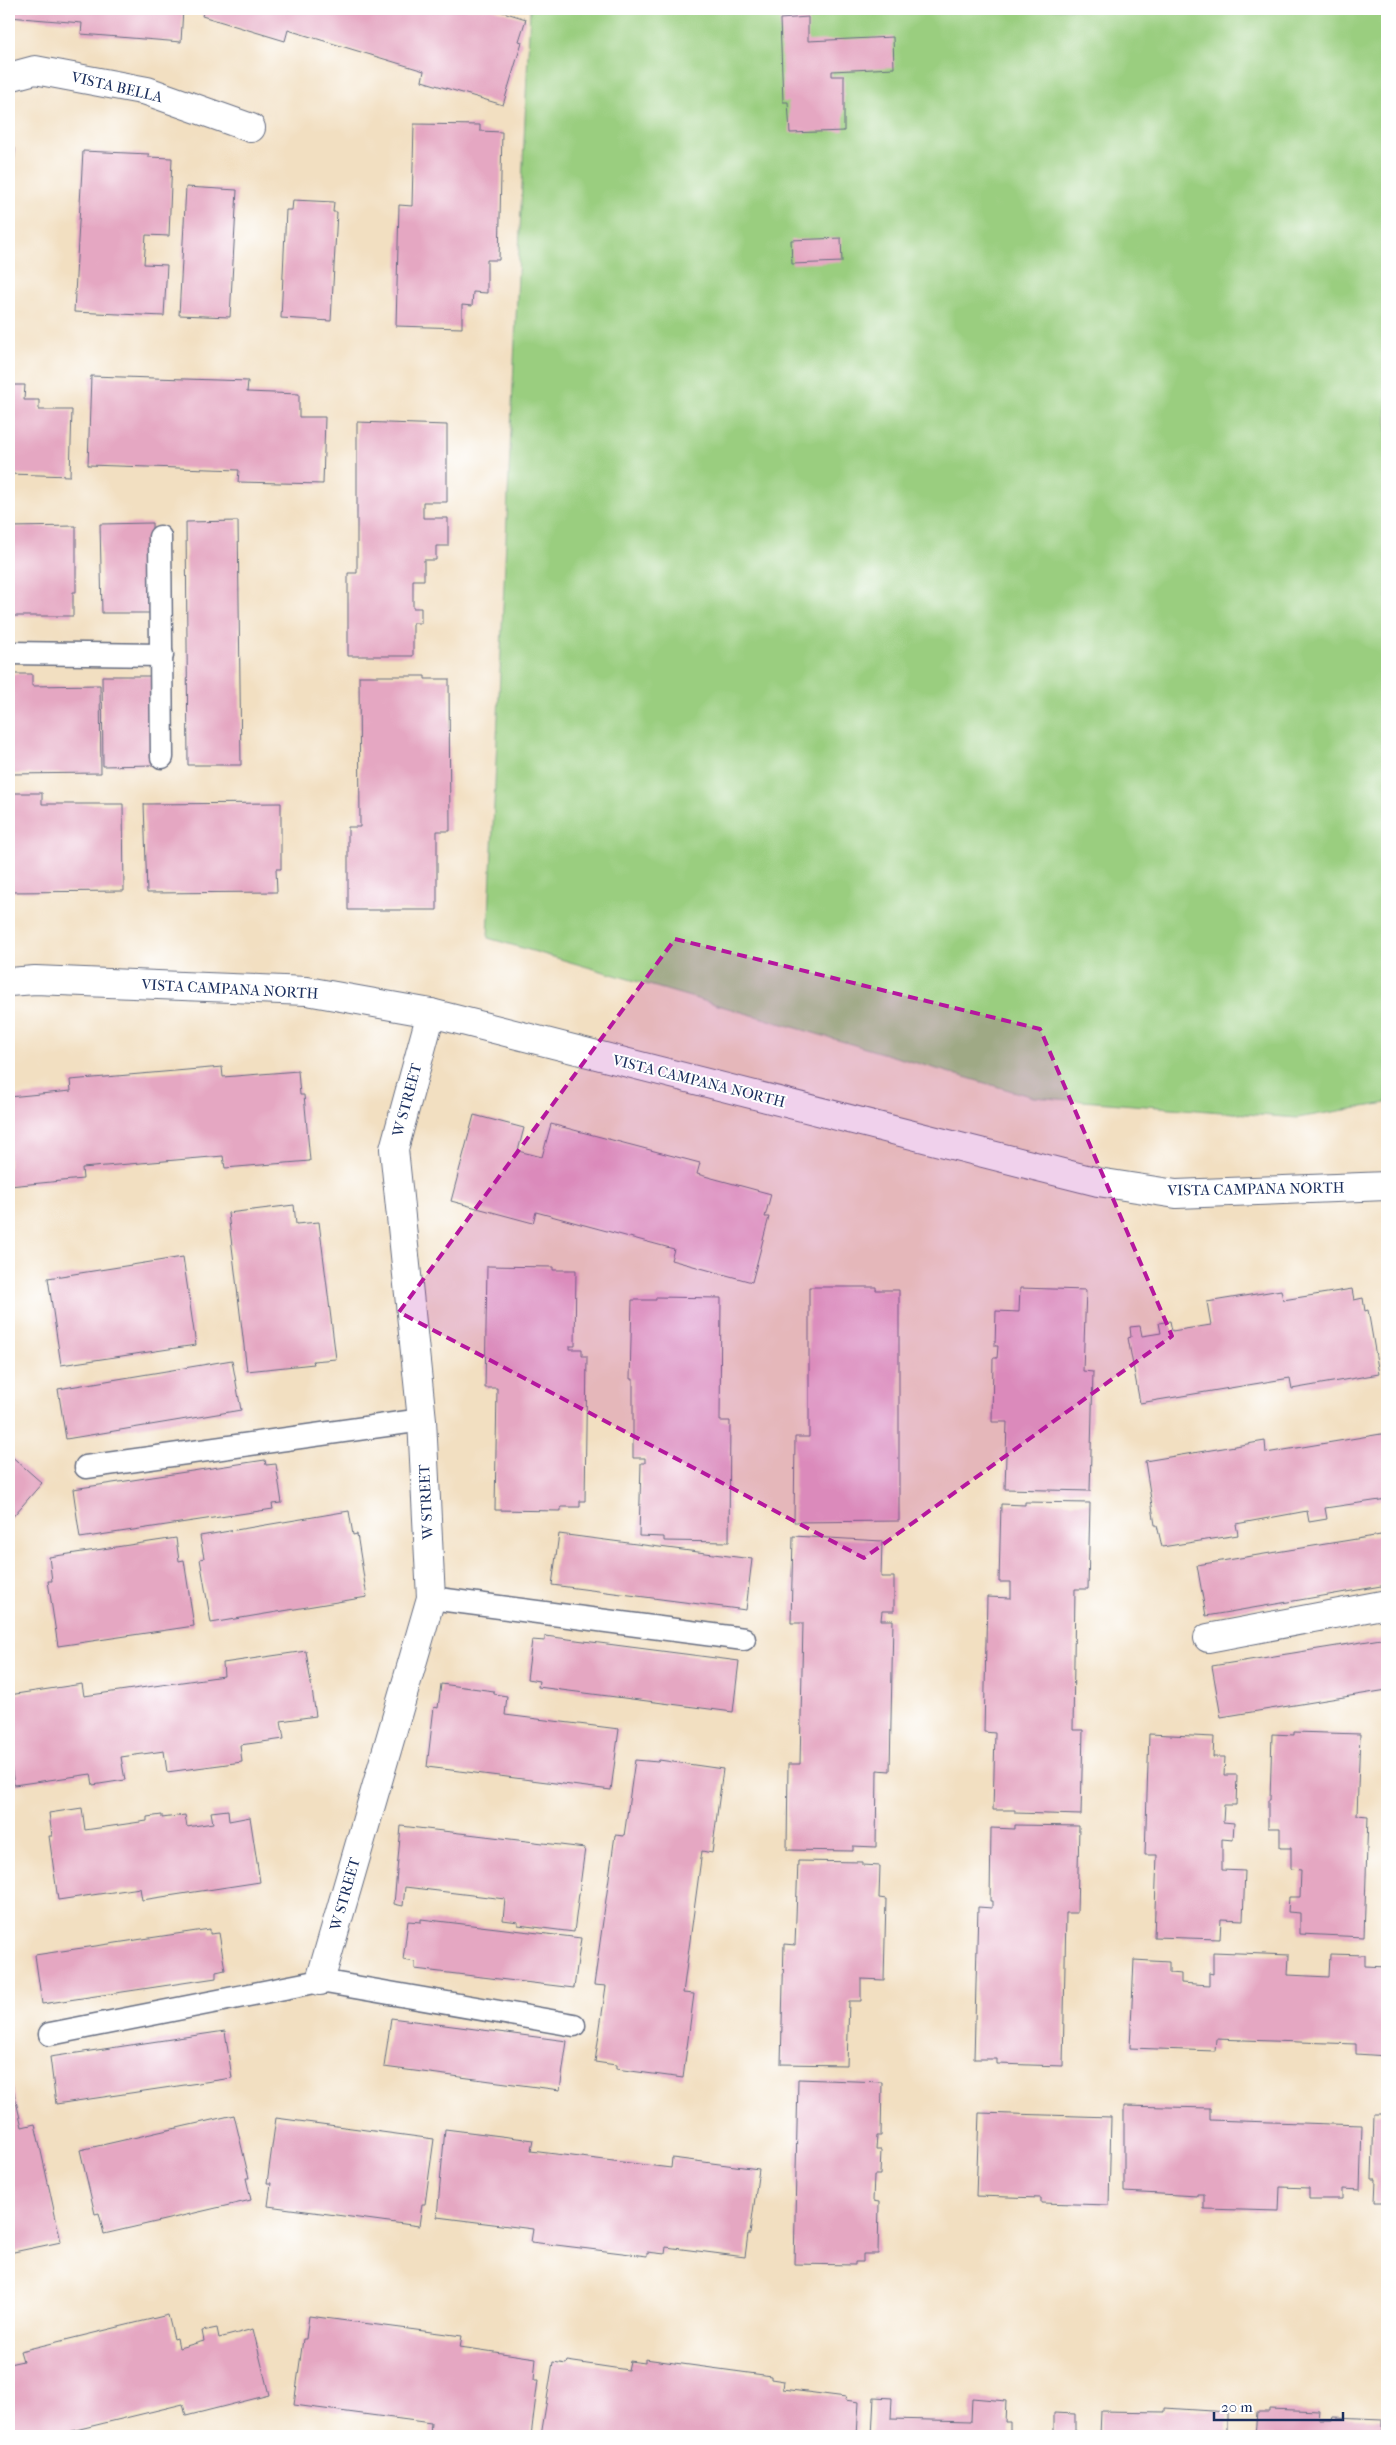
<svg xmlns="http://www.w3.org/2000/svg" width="1396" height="2445" viewBox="0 0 1396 2445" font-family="'IM FELL French Canon',serif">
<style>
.green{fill:#9ace7f;stroke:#5a7e6e}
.building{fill:#e5a7c2}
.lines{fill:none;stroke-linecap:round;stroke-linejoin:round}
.service-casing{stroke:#666d81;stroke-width:25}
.minor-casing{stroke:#666d81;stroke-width:30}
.tertiary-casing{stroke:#666d81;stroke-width:30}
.service{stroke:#fff;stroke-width:22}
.minor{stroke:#fff;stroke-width:28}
.tertiary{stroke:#fff;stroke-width:28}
.marked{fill:#b5179e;fill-opacity:0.2;stroke:#b5179e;stroke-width:4;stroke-dasharray:10 6;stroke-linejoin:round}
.labels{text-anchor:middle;stroke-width:4;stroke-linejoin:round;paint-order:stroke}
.street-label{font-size:15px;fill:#1b2f5e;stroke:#fff}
</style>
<rect width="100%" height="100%" fill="#fff"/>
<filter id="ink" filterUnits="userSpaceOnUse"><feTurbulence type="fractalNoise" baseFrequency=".02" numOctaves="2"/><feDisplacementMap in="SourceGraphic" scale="10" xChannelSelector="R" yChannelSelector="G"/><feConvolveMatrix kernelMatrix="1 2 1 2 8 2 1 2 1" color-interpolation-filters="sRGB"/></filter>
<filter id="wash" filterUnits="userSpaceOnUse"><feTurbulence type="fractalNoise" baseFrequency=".0096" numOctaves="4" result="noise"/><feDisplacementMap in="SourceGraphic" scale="20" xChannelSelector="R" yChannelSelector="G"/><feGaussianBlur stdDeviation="1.12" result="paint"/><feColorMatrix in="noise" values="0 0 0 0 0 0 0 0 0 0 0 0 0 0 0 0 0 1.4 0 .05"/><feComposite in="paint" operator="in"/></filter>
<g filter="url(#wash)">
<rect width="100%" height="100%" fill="#f2dfc1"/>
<path class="green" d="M530 9H1387V1103L1297 1118 1033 1097 488 938Z"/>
<g id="blocks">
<g class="building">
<path d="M9 9H183L181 42 81 34 82 23 9 17Z"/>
<path d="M204 9H493L526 19 519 41 522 42 503 105 422 81 424 71 288 30 285 41 202 16Z"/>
<path d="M808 17V41L893 37 894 68 832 71V76H844V131L790 133 788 102H783L780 19Z"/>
<path d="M414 124 480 125V131L502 132 499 260H487V293L473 292 472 306 462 305V328L396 326 399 205 412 206Z"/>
<path d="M9 147 15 148 10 270H9Z"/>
<path d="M83 151 149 154 148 157 172 158 169 236 146 235 144 264 167 265 164 316 74 312Z"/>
<path d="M186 187 237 190 230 317 179 315Z"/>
<path d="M293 200 334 202 333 212H337L331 321 281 318 286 210H292Z"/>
<path d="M841 238 842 262 792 264 791 240Z"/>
<path d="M91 376 248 381 247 392 299 394V417H325L323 484 238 482 239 470 88 465Z"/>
<path d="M9 385H25L24 400H39V410H72L70 476 9 474Z"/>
<path d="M357 422 447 425V502H423V518H448V546H436V560H424V580H413V608H421V623H413V656H348V573H357Z"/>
<path d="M238 521 241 765H188L186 522Z"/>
<path d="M152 523 153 613H102L100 524Z"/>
<path d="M76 526V592H73V616H9V527Z"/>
<path d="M9 674H32V686L100 685 101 773 9 774Z"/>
<path d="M102 676H153L154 765 103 766Z"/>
<path d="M359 676H425V679H449L450 831H437V910H348V827H360Z"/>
<path d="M9 793H42V804H123L124 891 9 892Z"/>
<path d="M281 803V869H276L277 892 147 893 144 804Z"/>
<path d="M222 1067 223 1077 298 1071 300 1095H304L310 1161 225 1168 223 1156 82 1168 83 1179 9 1186V1097L71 1091 70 1080Z"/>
<path d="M474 1115 524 1128 518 1151 542 1157 551 1124 700 1163 697 1174 771 1194 765 1217H769L752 1282 671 1260 674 1249 536 1212 533 1223 451 1201Z"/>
<path d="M294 1205 296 1224 319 1222 336 1359 313 1361 314 1364 247 1371 228 1213Z"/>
<path d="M183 1257 196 1345 61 1365 48 1278Z"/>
<path d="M487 1266 553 1267V1270H576L575 1346H570V1349H582V1356H587L585 1501H580V1507H561V1511L495 1510 497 1388H485Z"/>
<path d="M809 1287H876V1290H899V1521L794 1522 795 1437H809Z"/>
<path d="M1020 1288 1086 1290 1083 1371 1093 1372 1090 1491 1005 1489 1007 1422H992L993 1358H997L998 1346H995L996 1311 1019 1312Z"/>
<path d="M1352 1289 1354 1300 1363 1298 1365 1311 1368 1310 1379 1374 1292 1389 1290 1378 1140 1403 1128 1338 1131 1337 1130 1327 1140 1326 1142 1336 1161 1333 1159 1323 1170 1321 1172 1331 1211 1325 1207 1302 1281 1290 1283 1300Z"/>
<path d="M656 1297 721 1298 720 1421H730L729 1542 664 1541V1537L639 1536 641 1463H645V1458H633V1379H630L632 1300H656Z"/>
<path d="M232 1360 241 1410 66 1439 58 1389Z"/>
<path d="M1387 1433V1499L1325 1508 1327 1519 1309 1522 1307 1511 1236 1524 1238 1535 1162 1547 1157 1525H1155L1145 1461 1265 1441 1266 1453Z"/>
<path d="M9 1454 42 1483 9 1521Z"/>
<path d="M265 1460 266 1465 276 1464 282 1503 272 1504 273 1509 80 1538 73 1489Z"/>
<path d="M1025 1502 1090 1503 1088 1589H1075L1073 1730H1083L1081 1815 1015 1813V1810H993L995 1733 984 1732 987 1597 1011 1598V1582H999L1001 1504 1025 1505Z"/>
<path d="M349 1511 353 1535 357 1534 367 1597 211 1623 200 1559 204 1558 200 1536Z"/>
<path d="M559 1534 752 1559 746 1610 552 1585Z"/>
<path d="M1387 1534V1585L1206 1616 1197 1565Z"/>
<path d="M793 1536 882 1541 881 1577H894V1611H882L881 1620H893L890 1771 877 1770 876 1847 853 1846V1851L787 1850 788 1764H800L803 1623H791Z"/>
<path d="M176 1538 179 1561 184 1560 194 1626 58 1646 48 1581H52L49 1557Z"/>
<path d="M545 1636 739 1661 733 1712 538 1687 539 1681 527 1679 532 1640 545 1641Z"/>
<path d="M1387 1638V1690L1221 1717 1212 1666Z"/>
<path d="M306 1651 316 1716 281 1721 284 1739 240 1745 242 1762 167 1772 164 1751 121 1757 125 1780 93 1785 91 1774 14 1785 9 1752V1695L82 1684 84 1696 224 1676 223 1663Z"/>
<path d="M441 1684 494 1691V1694L507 1696 505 1715 619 1729 611 1790 427 1767 434 1707 438 1708Z"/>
<path d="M1294 1732 1360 1734 1357 1815 1368 1816 1364 1937 1300 1934V1913L1288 1912 1289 1897H1300L1301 1870 1291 1869V1848H1280V1828H1268V1800H1270L1272 1734 1294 1735Z"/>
<path d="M1149 1734 1214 1737 1213 1757H1225L1224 1775H1237L1236 1805H1224L1223 1822 1234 1823 1233 1840 1222 1839V1870L1245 1871 1243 1920 1221 1919 1220 1939 1154 1937 1157 1855H1145Z"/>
<path d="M635 1760 658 1762 659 1760 723 1769 712 1853 702 1851 683 1993 694 1994 683 2078 616 2069V2065L595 2062 606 1986 594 1985 615 1835 624 1836Z"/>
<path d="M82 1808 85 1830 147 1821V1817L162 1815V1818L185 1815 187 1827 213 1823 211 1812 228 1810 229 1821 250 1817 260 1882 142 1900 140 1888 58 1900 49 1836H52L49 1813Z"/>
<path d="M1015 1825 1079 1826 1077 1913H1066L1063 2066 997 2064V2059H974L978 1907 992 1908V1901H990L991 1828 1015 1829Z"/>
<path d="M401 1826 585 1848 574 1932 518 1925V1922L503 1920 505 1899 405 1887 403 1906 394 1904Z"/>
<path d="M798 1861 863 1862V1865L880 1866 879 1898 886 1899 884 1980 861 1979V2001H849L847 2065 781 2064 784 1944 795 1945Z"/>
<path d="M421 1919 581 1938 574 1988 415 1969V1962L403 1960 408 1921 421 1922Z"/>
<path d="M210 1929V1934L219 1933 225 1970 216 1972V1978L42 2004 35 1955Z"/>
<path d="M1213 1952 1289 1955 1288 1975 1329 1977 1330 1954 1365 1955V1966L1387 1967V2056L1356 2054V2044L1216 2039 1215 2051 1130 2048 1134 1960 1169 1962V1973L1181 1974V1983L1209 1985V1973L1213 1974Z"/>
<path d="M391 2018 567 2041 560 2090 384 2067Z"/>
<path d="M225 2031 232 2078 56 2104 50 2057Z"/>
<path d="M9 2071 22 2127 35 2124 61 2242 9 2253Z"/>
<path d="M798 2079 882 2082 881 2136H877L876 2150H881L880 2175H874L873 2201 879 2202 878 2254H863V2262H855V2265L794 2264Z"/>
<path d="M1124 2106 1210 2108V2120L1362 2125 1360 2190 1342 2189V2199H1309V2188L1280 2187 1279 2211 1204 2209V2194H1197V2196L1124 2192Z"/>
<path d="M979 2113 1111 2117 1109 2205 1041 2203V2198L976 2196Z"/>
<path d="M1374 2114H1387V2202H1375L1376 2179H1372Z"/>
<path d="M234 2115 249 2178H246L251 2200 104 2234 99 2213 95 2214 80 2150Z"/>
<path d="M276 2118 434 2139 425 2204H422L419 2226 268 2206 271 2183H267Z"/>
<path d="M445 2129 533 2140 531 2151 671 2168 672 2158 759 2169 750 2234H748L745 2257 666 2247 665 2254 647 2252V2256L531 2242 533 2229 437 2217Z"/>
<path d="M168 2315 174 2339 177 2338 179 2348 204 2341 202 2331 217 2328 219 2338 253 2329 269 2395 186 2416 183 2404 51 2436H9V2364L23 2361 20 2351Z"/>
<path d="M309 2316 462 2336 460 2347 536 2358 534 2380H538L531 2436H442L430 2435 431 2423 294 2405 303 2339H306Z"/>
<path d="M645 2359 771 2376V2379L784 2381 783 2389 846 2397 845 2400 859 2402 857 2436H541L553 2362 566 2364 567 2361 628 2370 630 2361 645 2363Z"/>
<path d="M874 2397 892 2398 891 2419 971 2421 972 2398 1006 2401 1005 2422H1010V2433L1054 2435V2413L1075 2414V2436H872Z"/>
<path d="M1165 2408 1227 2412V2432H1230V2436H1100L1101 2411 1165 2412Z"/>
<path d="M1269 2409 1320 2411 1319 2420H1333L1334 2417 1383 2419V2436H1255L1257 2412H1269Z"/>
</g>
</g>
</g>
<g filter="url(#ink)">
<use href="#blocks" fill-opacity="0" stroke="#666d81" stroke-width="1"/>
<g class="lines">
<defs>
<g id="service">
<path d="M160 537 162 757"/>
<path d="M9 653 162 655"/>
<path d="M86 1467 422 1420"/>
<path d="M431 1598 744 1639"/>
<path d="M50 2034 320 1981 574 2025"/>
</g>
<g id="minor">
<path d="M9 77 35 70 147 91 251 128"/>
<path d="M1208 1638 1387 1604"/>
<path d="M320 1981 431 1598 422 1420 394 1149 431 1013"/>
</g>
<path id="tertiary" d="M9 982 35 980 307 991 431 1013 1098 1182 1176 1194 1387 1186"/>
</defs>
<use href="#service" class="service-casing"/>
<use href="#minor" class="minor-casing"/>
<use href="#tertiary" class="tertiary-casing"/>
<use href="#service" class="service"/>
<use href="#minor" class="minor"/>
<use href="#tertiary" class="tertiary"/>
</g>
</g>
<path class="marked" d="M675 939 1040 1029 1172 1336 864 1558 399 1312Z"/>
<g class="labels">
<g class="street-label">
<text transform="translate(117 87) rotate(13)" y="5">VISTA BELLA</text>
<text transform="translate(230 989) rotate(3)" y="5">VISTA CAMPANA NORTH</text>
<text transform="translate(699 1081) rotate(14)" y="5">VISTA CAMPANA NORTH</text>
<text transform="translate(407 1100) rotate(-75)" y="5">W STREET</text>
<text transform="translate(1256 1189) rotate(-1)" y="5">VISTA CAMPANA NORTH</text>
<text transform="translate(426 1502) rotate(-93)" y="5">W STREET</text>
<text transform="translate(345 1894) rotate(-74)" y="5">W STREET</text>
</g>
</g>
<rect width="1396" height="2445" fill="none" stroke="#fff" stroke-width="30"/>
<path d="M1214 2412v8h129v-8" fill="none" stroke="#1b2f5e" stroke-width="2.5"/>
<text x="1221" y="2412" font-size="15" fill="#1b2f5e" stroke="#ffffff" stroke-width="4" paint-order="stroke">20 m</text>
</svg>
